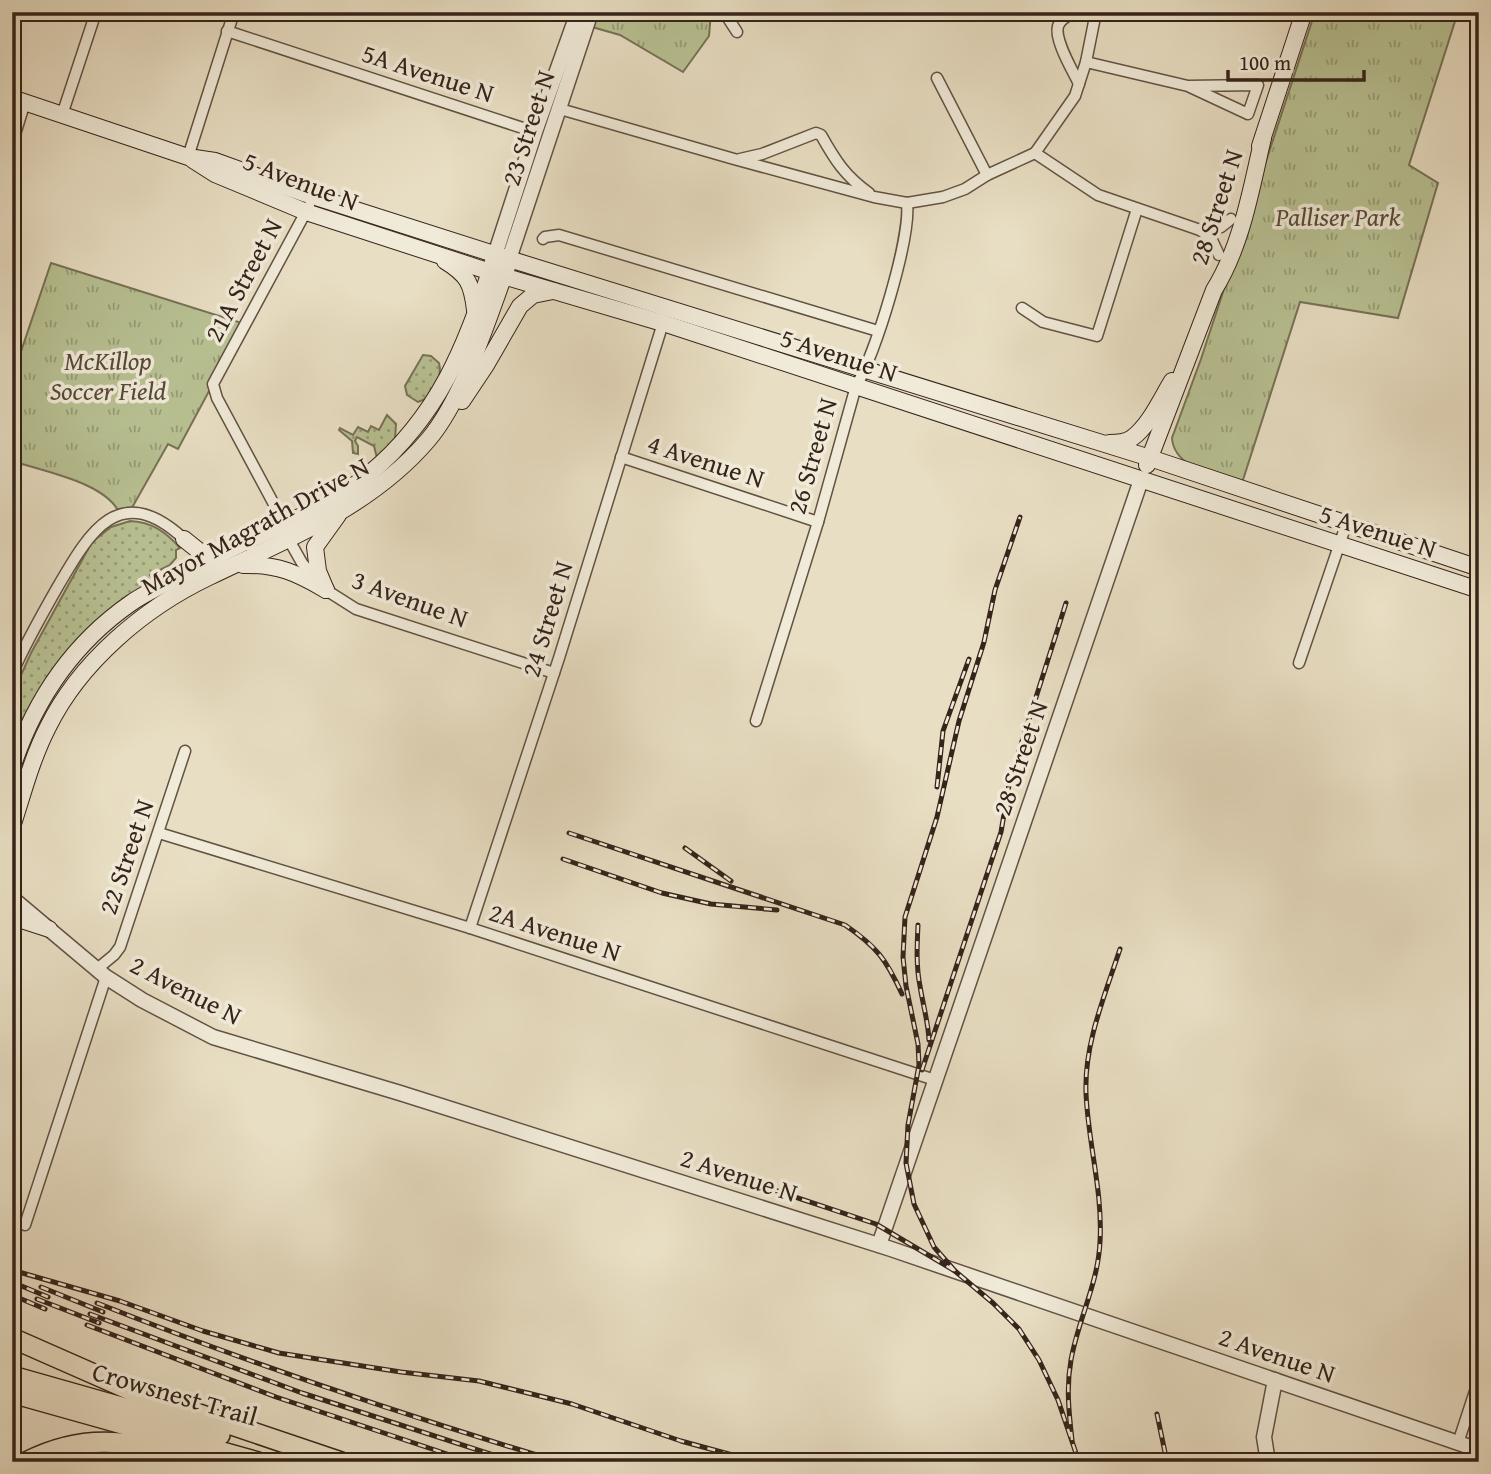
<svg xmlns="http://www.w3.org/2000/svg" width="1491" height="1474" viewBox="0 0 1491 1474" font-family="'Gentium Book Plus',serif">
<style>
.grass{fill:url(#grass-dots);stroke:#777256;stroke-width:2}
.park{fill:url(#park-tufts);stroke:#777256;stroke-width:2}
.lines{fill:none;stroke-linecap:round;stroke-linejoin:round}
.minor-casing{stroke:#625244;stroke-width:13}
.tertiary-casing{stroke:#625244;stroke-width:17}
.secondary-casing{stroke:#36231a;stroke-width:18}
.motorway-casing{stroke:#36231a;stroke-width:22}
.minor{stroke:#f0ead8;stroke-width:10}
.tertiary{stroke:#f0ead8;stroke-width:14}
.secondary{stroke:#f0ead8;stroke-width:16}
.motorway{stroke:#e8dec3;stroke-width:19}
.rail-casing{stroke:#36231a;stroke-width:5}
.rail{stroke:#f0ead8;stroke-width:2.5;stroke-dasharray:8;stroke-linecap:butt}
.labels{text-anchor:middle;stroke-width:7;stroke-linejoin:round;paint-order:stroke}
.street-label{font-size:26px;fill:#36231a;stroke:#f0ead8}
.park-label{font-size:26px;font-style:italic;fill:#564a38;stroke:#f0ead8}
</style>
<defs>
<pattern id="grass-dots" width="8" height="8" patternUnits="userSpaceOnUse" patternTransform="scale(1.75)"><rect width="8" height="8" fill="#b8c193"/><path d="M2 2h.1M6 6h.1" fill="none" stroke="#969c77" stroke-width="1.8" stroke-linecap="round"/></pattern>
<pattern id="park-tufts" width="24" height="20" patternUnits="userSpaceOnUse" patternTransform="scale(1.75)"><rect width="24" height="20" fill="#b8c193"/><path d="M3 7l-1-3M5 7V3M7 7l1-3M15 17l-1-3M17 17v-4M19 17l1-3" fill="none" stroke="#969c77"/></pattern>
</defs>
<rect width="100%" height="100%" fill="#e8dec3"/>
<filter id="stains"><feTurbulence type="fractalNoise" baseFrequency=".00286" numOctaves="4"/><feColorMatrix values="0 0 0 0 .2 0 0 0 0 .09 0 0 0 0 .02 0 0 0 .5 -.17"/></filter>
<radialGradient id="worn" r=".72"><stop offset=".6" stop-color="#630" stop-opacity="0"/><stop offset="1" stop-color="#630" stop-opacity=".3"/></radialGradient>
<g class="grass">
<path d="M423 355 431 356 439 363C443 376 432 398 418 402L407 395 405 386Z"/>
<path d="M387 415 396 424 395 439 377 458 374 446 357 437 355 441 358 446V454L353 453 352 441 339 430 340 428 353 435 358 427 368 432 371 426 379 430Z"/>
<path d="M130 521C152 522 166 532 180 548L176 550V558L170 565 150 575 155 583 57 664 22 721 12 744V695L31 653 92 542 111 527Z"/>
</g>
<g class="park">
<path d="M596 12H711L709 36 683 72 620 35 592 27Z"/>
<path d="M1315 12H1458L1409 165 1438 183 1398 318 1300 302 1242 483C1217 475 1174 469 1172 438L1201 359Z"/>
<path d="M51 263 245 324 178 449 168 444 129 513 120 515C109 483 42 471 12 461V378Z"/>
</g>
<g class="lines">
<defs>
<g id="minor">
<path d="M724 12 737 32"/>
<path d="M1075 12C1068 16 1061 18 1058 26 1054 40 1073 71 1079 84"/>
<path d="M227 31 535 132"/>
<path d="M1086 62 1188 86 1258 85 1248 114 1188 86"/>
<path d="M937 78 987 175"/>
<path d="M560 109 734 159 874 197 907 203 943 197 965 189 987 175 1035 153"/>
<path d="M62 115 96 12"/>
<path d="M12 144 25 102"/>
<path d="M1035 153 1098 195 1200 230 1211 238 1219 255"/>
<path d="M1035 153 1075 96 1086 62 1096 12"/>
<path d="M188 157 234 12"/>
<path d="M740 159 762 154 816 133 821 135C835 160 845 176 869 193"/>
<path d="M309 206 213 384 217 398 276 508 289 540 302 563 326 590 356 609 554 673"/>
<path d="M1200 230 1221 227 1231 219"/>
<path d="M543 239 545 237 559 235 878 331"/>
<path d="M1022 308 1043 322 1097 336 1137 209"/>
<path d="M621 457 818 522"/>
<path d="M1299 663 1346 525"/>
<path d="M12 674C25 644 41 616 57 588 89 533 119 479 184 539"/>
<path d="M756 721 818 522 856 386C875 356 911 238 907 203"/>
<path d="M159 833 470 928 935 1080"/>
<path d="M470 928 559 658 663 323"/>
<path d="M97 969 114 955 120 947 185 751"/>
<path d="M25 1225 106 977"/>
<path d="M1458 1443 1479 1379"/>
</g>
<g id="tertiary">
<path d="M495 255 535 132 578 12"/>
<path d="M509 259 591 12"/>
<path d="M12 898 106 977 142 1000 213 1037 400 1093 891 1249 1479 1450"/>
<path d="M879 1245 1141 480"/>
<path d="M1268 1462 1264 1437 1275 1380"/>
</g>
<g id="secondary">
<path d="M12 98 188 157 215 161 306 194 522 263 1150 458 1479 568"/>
<path d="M1260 146 1304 12"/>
<path d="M193 160 215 174 306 212 503 276 663 323 1479 590"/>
<path d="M445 261C468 275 472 284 475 310"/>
<path d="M462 401 486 365 520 306 533 295 553 291"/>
<path d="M1109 443C1117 443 1125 443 1132 438 1149 426 1161 399 1172 381"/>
<path d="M1147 465 1214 290C1242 245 1251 189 1263 138"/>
<path d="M184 539 199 551 217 555"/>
<path d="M243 565C278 564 297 573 326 590"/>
<path d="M326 590 318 571 315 547 338 515"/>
<path d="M12 768C34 701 72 644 131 603 147 592 165 584 182 575 203 564 222 553 243 543 287 523 332 505 369 474 438 417 467 345 493 262"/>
<path d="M12 827C23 793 32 758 48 727 80 662 144 608 209 577 287 539 370 508 428 440 463 399 488 319 507 267"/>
<path d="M12 917 49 929"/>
</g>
<g id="motorway">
<path d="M12 1338 137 1393 341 1462"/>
<path d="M12 1376 220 1435"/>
<path d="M12 1393 258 1462"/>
<path d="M26 1462C91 1429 134 1444 201 1459"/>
</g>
</defs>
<use href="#minor" class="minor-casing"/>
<use href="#tertiary" class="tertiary-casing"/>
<use href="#secondary" class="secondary-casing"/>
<use href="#motorway" class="motorway-casing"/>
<use href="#minor" class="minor"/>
<use href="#tertiary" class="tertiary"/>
<use href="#secondary" class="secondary"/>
<use href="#motorway" class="motorway"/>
<defs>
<g id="rail">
<path d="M937 787 943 731 969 659"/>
<path d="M569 833 845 925C877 947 886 959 902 994"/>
<path d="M685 848 731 881"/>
<path d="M563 859 662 893 711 904 777 910"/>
<path d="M918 925C917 946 916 966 920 986 923 1005 928 1021 929 1040"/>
<path d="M922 1070 1001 832 1010 779 1066 603"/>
<path d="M711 1169 876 1224 955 1271 993 1303 1019 1329 1039 1360 1058 1400 1079 1462"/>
<path d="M12 1270 120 1301 203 1331 279 1353 401 1372 479 1381 572 1404 681 1441 758 1462"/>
<path d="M955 1271 934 1247 914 1204 906 1163 908 1125 919 1065 918 1044 906 986 903 957 905 917 937 817 959 721 984 642 995 590 1020 517"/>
<path d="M12 1282 48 1297"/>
<path d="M41 1287 103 1312"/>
<path d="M12 1295 45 1309"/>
<path d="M37 1299 99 1323"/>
<path d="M97 1303C249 1363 403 1415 560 1462"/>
<path d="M90 1314 302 1393 515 1462"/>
<path d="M87 1325 276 1397 471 1462"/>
<path d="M1157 1414 1167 1462"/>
<path d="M1072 1440C1069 1413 1066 1388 1071 1360 1078 1320 1098 1284 1100 1242 1103 1192 1088 1143 1086 1093 1084 1044 1105 995 1120 949"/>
</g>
</defs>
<use href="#rail" class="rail-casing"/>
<use href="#rail" class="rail"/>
</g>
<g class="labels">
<g class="street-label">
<text transform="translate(428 73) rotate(18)" y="9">5A Avenue N</text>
<text transform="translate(528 128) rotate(-72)" y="9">23 Street N</text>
<text transform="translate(301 181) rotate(21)" y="9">5 Avenue N</text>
<text transform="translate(1216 207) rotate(-72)" y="9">28 Street N</text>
<text transform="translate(243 280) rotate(-62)" y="9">21A Street N</text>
<text transform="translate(839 355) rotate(18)" y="9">5 Avenue N</text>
<text transform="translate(812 456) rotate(-74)" y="9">26 Street N</text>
<text transform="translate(706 461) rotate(18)" y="9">4 Avenue N</text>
<text transform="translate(255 526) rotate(-29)" y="9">Mayor Magrath Drive N</text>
<text transform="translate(1378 531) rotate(18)" y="9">5 Avenue N</text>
<text transform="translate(410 599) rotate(20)" y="9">3 Avenue N</text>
<text transform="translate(547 619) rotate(-73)" y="9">24 Street N</text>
<text transform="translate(1020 758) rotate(-71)" y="9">28 Street N</text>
<text transform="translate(126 857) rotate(-71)" y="9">22 Street N</text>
<text transform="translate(555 932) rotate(18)" y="9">2A Avenue N</text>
<text transform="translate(186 990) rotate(27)" y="9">2 Avenue N</text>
<text transform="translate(739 1175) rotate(18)" y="9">2 Avenue N</text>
<text transform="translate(1277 1355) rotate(19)" y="9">2 Avenue N</text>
<text transform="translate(175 1394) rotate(16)" y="9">Crowsnest Trail</text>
</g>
<g class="park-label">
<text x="1338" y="226">Palliser Park</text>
<text x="108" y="370">McKillop<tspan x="108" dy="30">Soccer Field</tspan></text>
</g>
</g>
<rect width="1491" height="1474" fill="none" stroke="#e8dec3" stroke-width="42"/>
<rect x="14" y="14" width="1463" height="1446" fill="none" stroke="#36231a" stroke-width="3.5"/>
<rect x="21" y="21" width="1449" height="1432" fill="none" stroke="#36231a" stroke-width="2"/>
<path d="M1228 70v10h136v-10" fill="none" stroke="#36231a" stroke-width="3.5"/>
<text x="1239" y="70" font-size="21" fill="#36231a" stroke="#f0ead8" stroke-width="5" paint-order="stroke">100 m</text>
<rect width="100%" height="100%" filter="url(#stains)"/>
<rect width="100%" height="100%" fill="url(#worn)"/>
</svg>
